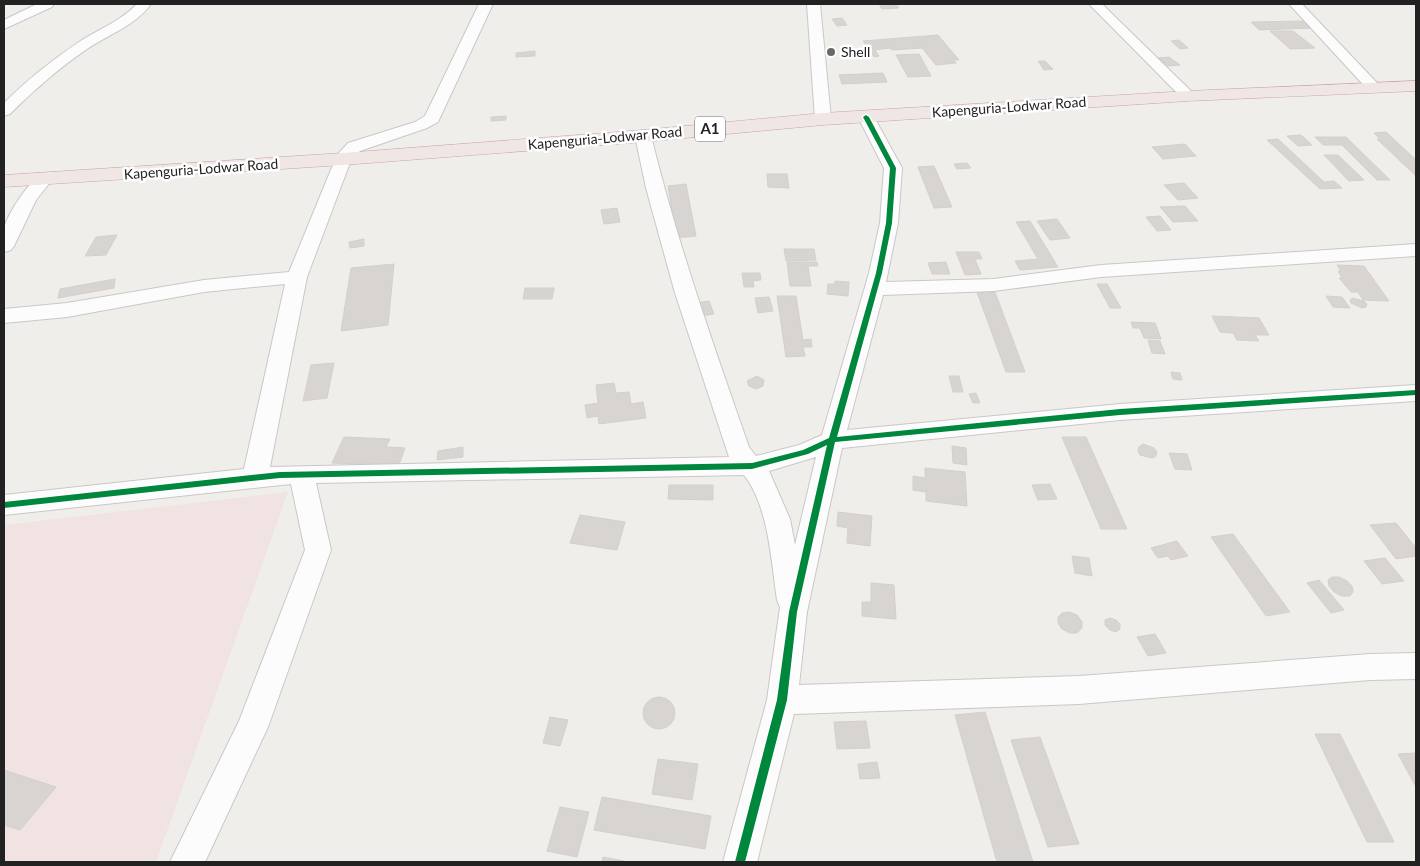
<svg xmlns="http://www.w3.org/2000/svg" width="1420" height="866" viewBox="0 0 1420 866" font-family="Lato,sans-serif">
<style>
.commercial{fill:#f1e3e1}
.building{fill:#d7d4d2;stroke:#d3d0cc}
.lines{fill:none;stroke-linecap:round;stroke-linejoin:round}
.minor-casing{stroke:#c9c8c7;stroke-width:2}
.trunk-casing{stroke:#c5a2ac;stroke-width:1}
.minor{fill:#fdfcfc;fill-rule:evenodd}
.trunk{fill:#f0e6e4;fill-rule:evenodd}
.cycleway-casing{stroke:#fff;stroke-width:3}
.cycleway{fill:#00873e;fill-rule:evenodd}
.poi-dot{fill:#6a6968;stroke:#fff;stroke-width:2}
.labels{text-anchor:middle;stroke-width:5;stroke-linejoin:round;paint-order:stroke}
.far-poi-label{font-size:14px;fill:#222;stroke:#fff;text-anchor:start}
.far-street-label{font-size:14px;fill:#222;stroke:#fff}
.shield{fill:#fff;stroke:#646464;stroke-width:1}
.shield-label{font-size:15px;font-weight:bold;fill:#222}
</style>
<rect width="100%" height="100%" fill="#f0eeeb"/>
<path class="commercial" d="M288 492 156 862H4V525Z"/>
<g class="building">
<path d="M879 4H896L899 8 882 9Z"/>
<path d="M842 18 847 25 837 26 832 19Z"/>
<path d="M1305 21 1314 28 1259 30 1251 22Z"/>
<path d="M1270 31H1293L1315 48 1290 49Z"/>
<path d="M938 35 959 60H954L956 63 936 65 922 48 892 50 890 48 875 50 879 56 874 57 863 41Z"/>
<path d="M1179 40 1188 48 1180 49 1171 41Z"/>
<path d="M535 51V56L516 57V53Z"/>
<path d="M919 54 931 76 908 77 896 55Z"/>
<path d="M1169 57 1180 65 1168 66 1158 58Z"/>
<path d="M1038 61H1045L1053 69 1044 70Z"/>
<path d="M883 73 887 82 842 84 839 75Z"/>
<path d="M506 116V120L491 121V117Z"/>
<path d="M1386 132 1416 160V176L1377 139H1380L1374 133Z"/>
<path d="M1301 135 1312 145 1298 146 1287 136Z"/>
<path d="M1315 137H1346L1390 180H1377L1342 145H1323Z"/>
<path d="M1278 139 1324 182 1334 181 1342 188 1320 189 1267 140Z"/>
<path d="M1185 144 1196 156 1163 159 1152 147Z"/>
<path d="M1324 155H1338L1364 180 1349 181Z"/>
<path d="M967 163 971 168 957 169 954 164Z"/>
<path d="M934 166 952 207 934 208 918 167Z"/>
<path d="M767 174H787L789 188 768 187Z"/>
<path d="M1184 183 1198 198 1178 200 1164 185Z"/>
<path d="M686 184 696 236 676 238 668 186Z"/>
<path d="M1185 206 1198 221 1173 222 1160 207Z"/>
<path d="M617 208 620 222 604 224 601 210Z"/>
<path d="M1160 216 1171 230 1157 231 1146 217Z"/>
<path d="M1057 219 1070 238 1050 240 1037 221Z"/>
<path d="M1030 221 1058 267 1020 270 1015 261 1038 259 1016 222Z"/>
<path d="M117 235 106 255 85 256 96 237Z"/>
<path d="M364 239V246L350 248 349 242Z"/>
<path d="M784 249H814L816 260 786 261Z"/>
<path d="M956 252H979L982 259H975L981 274 965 275Z"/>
<path d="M787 262H817L818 266H808L811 286H790Z"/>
<path d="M946 262 950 274H932L928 263Z"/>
<path d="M394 264 388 325 341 331 351 268Z"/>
<path d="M1337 265 1364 266 1389 301 1363 300 1358 292H1351L1339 278H1342L1338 271H1341Z"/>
<path d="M742 273H760L761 280 753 281 754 287H744Z"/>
<path d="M115 279 114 288 58 298 60 289Z"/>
<path d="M835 281 849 282 848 296 827 294 828 284H835Z"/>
<path d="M1097 284H1107L1121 308H1110Z"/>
<path d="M525 288H554L552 299H523Z"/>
<path d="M977 292H995L1025 372H1006Z"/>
<path d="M777 296H796L803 340 811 339 812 347H803L805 356 786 357Z"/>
<path d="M1326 296 1342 297 1350 308 1333 307Z"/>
<path d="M769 297 773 311 758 313 755 298Z"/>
<path d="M1352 298 1364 301 1367 304 1366 307 1362 308 1351 303 1350 300Z"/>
<path d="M709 301 714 314 700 316 695 303Z"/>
<path d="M1212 316 1259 318 1269 335H1255L1259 341 1237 340 1233 333 1220 332Z"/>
<path d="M1131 322 1155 323 1161 339 1144 338 1140 328H1133Z"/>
<path d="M1148 340 1160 341 1165 354 1152 353Z"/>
<path d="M334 363 327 398 303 401 311 365Z"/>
<path d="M1171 372 1180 373 1182 380 1173 379Z"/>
<path d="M757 376 764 380 763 386 756 389 749 386 747 381Z"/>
<path d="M949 376H959L963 392H953Z"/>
<path d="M614 383 616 393 629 392 631 404 643 402 646 418 599 424 598 416 587 418 585 405 598 403 596 385Z"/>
<path d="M976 393 980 403H973L969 394Z"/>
<path d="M344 437 390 439 386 447 405 448 399 465 332 463Z"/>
<path d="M1062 437H1086L1127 529H1101Z"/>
<path d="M1143 444 1154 448 1157 452 1156 456 1152 458 1140 455 1138 451 1139 447Z"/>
<path d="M952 446 966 448 967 465 953 463Z"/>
<path d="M463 447V457L437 460 438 451Z"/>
<path d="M1169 453 1187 454 1192 470 1175 469Z"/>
<path d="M925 468 965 472 967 506 926 501V492L913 490V476L925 478Z"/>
<path d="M1050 484 1057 499 1038 500 1032 485Z"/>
<path d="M669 485H713V500L668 499Z"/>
<path d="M838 512 872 516 870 546 847 543 848 528 837 526Z"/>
<path d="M580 515 625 522 617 550 570 543Z"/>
<path d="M1396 523 1416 548V556L1396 559 1370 525Z"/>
<path d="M1233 534 1290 612 1266 616 1211 537Z"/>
<path d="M1177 541 1188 556 1171 560 1168 556 1158 558 1151 548Z"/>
<path d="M1072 556 1089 558 1092 576 1075 573Z"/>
<path d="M1385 558 1404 581 1382 584 1364 561Z"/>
<path d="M1332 577H1339L1347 581 1352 586 1353 592 1350 596H1342L1334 592 1329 586 1328 580Z"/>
<path d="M1319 580 1344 610 1331 613 1307 583Z"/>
<path d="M871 583 894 585 896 619 862 616V602H871Z"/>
<path d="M1069 612 1077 615 1082 622V628L1077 633H1070L1062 629 1058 623V617L1062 613Z"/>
<path d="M1110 618 1116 620 1120 624V629L1116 632 1110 630 1105 625V620Z"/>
<path d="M1155 634 1166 653 1148 656 1137 637Z"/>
<circle cx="659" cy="713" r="16"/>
<path d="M985 712 1033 862H997L955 715Z"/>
<path d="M550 717 568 720 560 746 543 743Z"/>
<path d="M866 721 870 748 837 749 834 722Z"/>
<path d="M1315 734H1340L1394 842H1367Z"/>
<path d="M1040 737 1079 844 1048 847 1011 740Z"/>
<path d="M1416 753V787L1398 754Z"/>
<path d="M658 759 698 764 692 800 652 794Z"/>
<path d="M877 762 880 778 860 779 858 764Z"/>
<path d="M4 770 56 787 20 830 4 825Z"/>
<path d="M602 797 711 816 705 849 594 830Z"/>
<path d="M560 807 589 812 577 857 547 851Z"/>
<path d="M603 857 624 861 623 862H602Z"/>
</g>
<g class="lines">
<defs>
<g id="minor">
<path d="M37 4H54L52 7 4 29V20Z"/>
<path d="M137 4H151C135 26 109 34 87 49 59 68 34 90 10 114L4 116V103C27 80 52 60 79 42 99 29 121 21 137 4Z"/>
<path d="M479 4H493L438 122 427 128 360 151 351 160 307 277 270 467 729 457 675 293 646 188 635 136 637 133H649L651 136C677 242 713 344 749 447L756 456 799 445 822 435 869 273 880 223 884 168 858 117 860 114H872L874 117 902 168 898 223 886 282 994 279 1101 265 1416 244V256L1101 277 994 291 883 295 847 430 1120 404 1416 385V401L1120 420 842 448 807 612 799 685 1079 676 1370 654 1416 653V679L1370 680 1079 704 794 714 757 862H723L767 700 780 607 777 600C771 561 769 507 744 475L316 483 331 550 268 727 205 862H170L239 721 305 550 291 484 4 515V495L244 469 285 284 204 292 67 317 4 323V309L67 303 204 280 289 272 337 155 348 143 415 122 425 116ZM816 457 795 545 790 519 769 471Z"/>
<path d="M807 4H820L831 119 829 122H817L815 119Z"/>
<path d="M1089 4H1102L1193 93 1196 96 1193 99H1183Z"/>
<path d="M1289 4H1302L1379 85 1382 88 1379 91H1369Z"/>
<path d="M43 175 49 176 52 180 36 200 14 246 11 250 4 252C4 244 2 235 4 228 8 214 30 178 43 175Z"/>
</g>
<path id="trunk" d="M1416 81V91L1188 101 823 125 643 142 343 165 4 187V175L343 153 643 130 823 113 1188 91Z"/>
</defs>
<use href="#minor" class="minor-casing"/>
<use href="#trunk" class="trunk-casing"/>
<use href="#minor" class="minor"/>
<use href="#trunk" class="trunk"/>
<defs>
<path id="cycleway" d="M866 115 869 117 896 168 892 223 882 273 837 437 1120 409 1416 390V395L1120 415 835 442 797 612 787 700 745 862H735L777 700 789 612 827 445 808 454 752 469 280 478 4 508V502L280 472 752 463 803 450 829 438 876 273 886 223 890 168 863 117Z"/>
</defs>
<use href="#cycleway" class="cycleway-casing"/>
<use href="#cycleway" class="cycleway"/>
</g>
<circle class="poi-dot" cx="831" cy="52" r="5"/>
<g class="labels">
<g class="far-poi-label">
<text x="841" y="57">Shell</text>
</g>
<g class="far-street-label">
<text transform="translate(1009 107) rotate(-4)" y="5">Kapenguria-Lodwar Road</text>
<text transform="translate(605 138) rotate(-5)" y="5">Kapenguria-Lodwar Road</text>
<text transform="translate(201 169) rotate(-4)" y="5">Kapenguria-Lodwar Road</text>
</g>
<rect class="shield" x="695" y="116.5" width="30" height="25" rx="4"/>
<g class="shield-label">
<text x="710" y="134">A1</text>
</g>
</g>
<rect width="1420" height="866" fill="none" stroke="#222222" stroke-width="10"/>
</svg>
